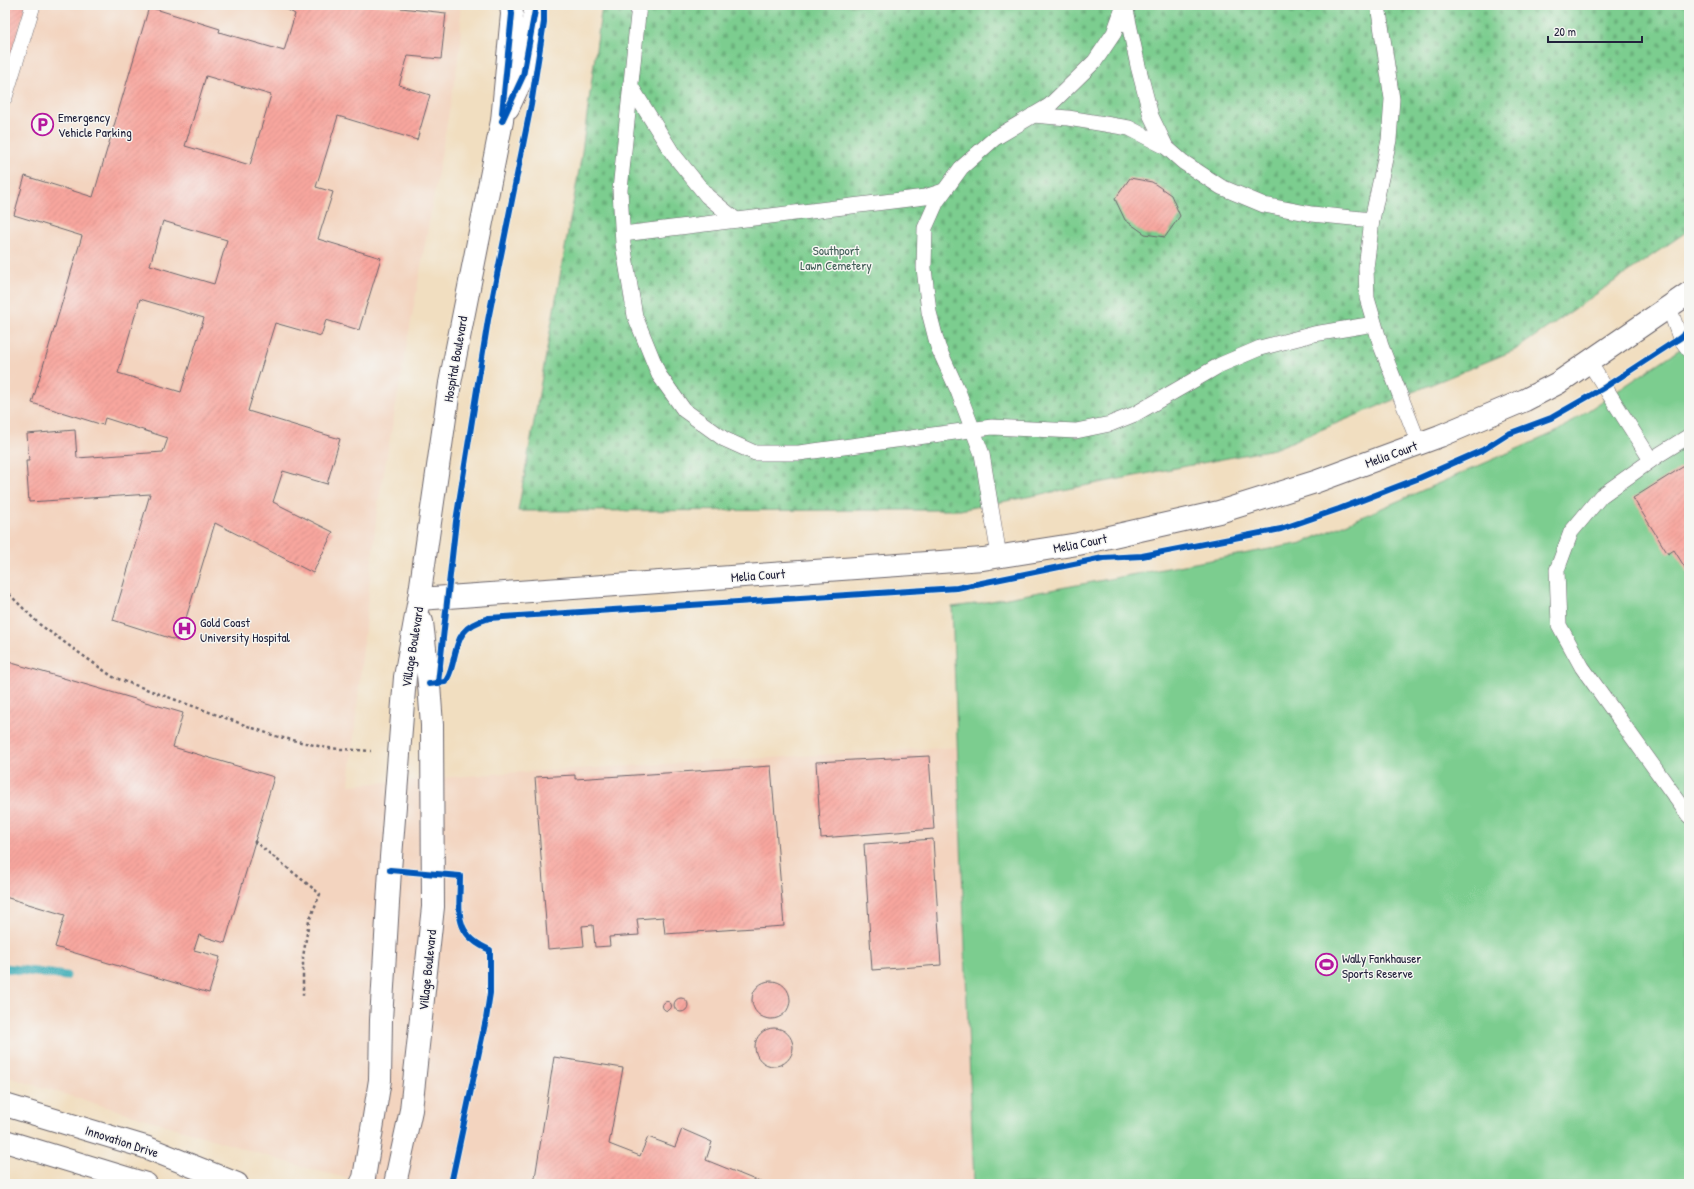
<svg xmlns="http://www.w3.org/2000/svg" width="1694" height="1189" viewBox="0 0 1694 1189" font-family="'Patrick Hand',sans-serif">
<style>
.built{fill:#f3d4bf}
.green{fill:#7ccd8f;stroke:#4f7865}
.cemetery{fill:url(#cemetery-stones);stroke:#4f7865}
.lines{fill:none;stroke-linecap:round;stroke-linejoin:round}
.stream{stroke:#3aabb5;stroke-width:9}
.building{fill:url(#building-hatch);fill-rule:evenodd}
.service-casing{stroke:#6a646a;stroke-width:16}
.minor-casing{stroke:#6a646a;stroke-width:24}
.path{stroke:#6a646a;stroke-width:2.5;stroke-dasharray:3 3;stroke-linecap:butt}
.service{stroke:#fff;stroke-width:15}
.minor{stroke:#fff;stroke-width:22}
.cycleway-casing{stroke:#f6f6f2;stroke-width:8}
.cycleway{stroke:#0057b8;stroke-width:6}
.labels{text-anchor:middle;stroke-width:3;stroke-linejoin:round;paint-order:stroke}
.poi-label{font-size:13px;fill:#22223b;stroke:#f6f6f2;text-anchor:start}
.park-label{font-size:13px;fill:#425e58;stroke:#f6f6f2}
.street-label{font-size:13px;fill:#22223b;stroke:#f6f6f2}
</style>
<defs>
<pattern id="cemetery-stones" width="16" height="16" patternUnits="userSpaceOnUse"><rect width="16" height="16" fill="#7ccd8f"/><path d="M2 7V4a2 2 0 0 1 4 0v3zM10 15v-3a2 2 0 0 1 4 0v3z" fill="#6bb07c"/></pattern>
<pattern id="building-hatch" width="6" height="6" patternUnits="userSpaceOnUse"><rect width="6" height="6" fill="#f8a69e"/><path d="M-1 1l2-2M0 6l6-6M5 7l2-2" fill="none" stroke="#d48f89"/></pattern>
</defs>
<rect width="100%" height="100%" fill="#f6f6f2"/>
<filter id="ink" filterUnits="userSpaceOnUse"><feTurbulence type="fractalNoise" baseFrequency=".025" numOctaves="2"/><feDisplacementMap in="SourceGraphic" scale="8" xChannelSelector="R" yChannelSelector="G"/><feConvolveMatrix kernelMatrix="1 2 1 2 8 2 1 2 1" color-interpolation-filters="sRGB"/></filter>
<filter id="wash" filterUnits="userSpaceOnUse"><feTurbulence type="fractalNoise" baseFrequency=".012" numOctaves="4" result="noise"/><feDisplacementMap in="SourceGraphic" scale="16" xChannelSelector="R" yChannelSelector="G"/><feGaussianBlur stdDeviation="0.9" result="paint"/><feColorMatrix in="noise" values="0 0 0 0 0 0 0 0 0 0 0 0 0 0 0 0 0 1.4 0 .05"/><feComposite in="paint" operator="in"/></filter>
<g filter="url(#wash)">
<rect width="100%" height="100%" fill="#f1dec0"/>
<path class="built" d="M5 5H460L461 43 453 89 377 510 349 785 506 773 957 747 974 1184H372L314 1170 5 1076Z"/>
<path class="green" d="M1689 343V1184H974L952 607 975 604 1302 543 1556 432Z"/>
<path class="cemetery" d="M602 5H1689V230L1515 350 1274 449 960 510 518 511 581 159Z"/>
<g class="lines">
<path class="stream" d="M5 968 66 976"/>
</g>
<g id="blocks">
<g class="building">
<path d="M5 5H26L5 77Z"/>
<path d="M279 5H374L446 13 441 59 408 56 399 85 430 95 417 140 338 116 316 187 333 192 318 239 381 258 359 330 326 320 321 336 275 323 248 411 340 439 327 484 283 471 273 502 333 532 313 573 215 523 179 641 113 620 150 494 29 502 26 461H29L27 434 75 430 77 458 163 452 168 438 105 418 103 425 32 403 82 236 14 215 25 176 93 197 149 7 220 29 219 32 284 51 295 14ZM206 76 271 95 250 165 185 146ZM163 221 227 240 214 284 150 265ZM140 299 204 318 181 392 118 373Z"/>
<path d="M1130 178 1152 182 1171 195 1180 216 1165 237 1145 234 1125 220 1115 199Z"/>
<path d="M1689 463V574L1674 550 1668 554 1633 498Z"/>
<path d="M5 661 183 713 173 747 274 777 225 943 199 935 194 950 220 957 209 993 55 947 65 915 5 897Z"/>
<path d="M929 756 934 829 821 838 816 762Z"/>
<path d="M771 766 784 926 665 934 663 917 637 919 639 935 609 937 610 946 595 947 593 925 582 926 584 946 548 949 535 777 575 775V779Z"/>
<path d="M933 839 941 965 872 970 864 844Z"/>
<circle cx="771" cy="1000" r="19"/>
<circle cx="681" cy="1005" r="7"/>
<circle cx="667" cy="1006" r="4.5"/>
<circle cx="774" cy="1047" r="19"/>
<path d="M554 1057 623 1068 609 1144 640 1156 648 1137 675 1147 682 1129 712 1142 706 1160 765 1184H534Z"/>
</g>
</g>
</g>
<g filter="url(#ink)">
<use href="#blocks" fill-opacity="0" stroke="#6a646a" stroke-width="1"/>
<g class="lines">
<defs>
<g id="service">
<path d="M639 5 620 190 623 244 635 316 659 375 684 410 724 439 755 453H799L992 427 1076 431 1110 424 1135 414 1220 365 1260 348 1314 334 1374 324"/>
<path d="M1125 5 1138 66 1151 116 1166 147"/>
<path d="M1378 5 1392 99 1389 140 1372 220 1366 268 1367 298 1381 346 1419 444"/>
<path d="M630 85 673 154 707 196 736 220"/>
<path d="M5 97 33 5"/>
<path d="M1033 115 1068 118 1129 128 1166 147 1183 162 1221 187 1264 205 1312 214 1372 220"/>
<path d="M623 234 925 197 944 191"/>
<path d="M1669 307 1680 338 1689 350"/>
<path d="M1589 362 1651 460"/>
<path d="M1689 436 1660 454 1601 496 1571 532 1557 570 1559 625 1582 667 1689 816"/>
<path d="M999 556 982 454 958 391 938 347 929 312 924 268 925 228 937 201 961 168 995 138 1049 106 1095 61 1114 33 1124 5"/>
</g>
<g id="minor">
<path d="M508 108 523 76 536 5"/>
<path d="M419 599 983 559 1078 544 1219 512 1315 482 1440 436 1525 400 1558 383 1689 293"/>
<path d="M5 1105 145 1147 237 1184"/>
<path d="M5 1141 146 1184"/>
<path d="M361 1184 364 1178 380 1080 381 1020 390 870 405 677 419 599 450 383 502 121 512 14 511 5"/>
<path d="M395 1184 411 1110 433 907 432 725 429 684 422 622"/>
</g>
</defs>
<use href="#service" class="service-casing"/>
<use href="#minor" class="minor-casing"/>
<g class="path">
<path d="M5 590 39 624 113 677 275 736 327 748 371 751"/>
<path d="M254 841 320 894 309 921 303 957V997"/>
</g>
<use href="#service" class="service"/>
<use href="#minor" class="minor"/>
<defs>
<g id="cycleway">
<path d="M502 113 512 14 511 5"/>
<path d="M502 121 523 76 536 5"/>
<path d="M438 683 456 521 488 320 531 105 544 22V5"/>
<path d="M429 684 445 682C450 676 451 670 453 662 459 635 462 626 489 618L957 588 1103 558 1142 556 1281 529 1339 509 1417 479 1483 450 1508 434 1551 418 1605 387 1680 338 1689 330"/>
<path d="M390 870 460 876C460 911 452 934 490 950V993L486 1019 451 1184"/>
</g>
</defs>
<use href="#cycleway" class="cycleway-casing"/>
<use href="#cycleway" class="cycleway"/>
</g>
</g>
<defs>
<symbol id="parking-ring" viewBox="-11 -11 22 22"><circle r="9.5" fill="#f6f6f2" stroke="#b5179e" stroke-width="1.5"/><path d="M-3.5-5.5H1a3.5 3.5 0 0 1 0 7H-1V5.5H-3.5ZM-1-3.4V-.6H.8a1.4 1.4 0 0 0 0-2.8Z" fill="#b5179e"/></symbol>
<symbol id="hospital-ring" viewBox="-11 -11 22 22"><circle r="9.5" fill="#f6f6f2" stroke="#b5179e" stroke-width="1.5"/><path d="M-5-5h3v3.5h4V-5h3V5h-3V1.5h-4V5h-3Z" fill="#b5179e"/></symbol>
<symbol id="stadium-ring" viewBox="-11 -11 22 22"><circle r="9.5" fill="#f6f6f2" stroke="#b5179e" stroke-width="1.5"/><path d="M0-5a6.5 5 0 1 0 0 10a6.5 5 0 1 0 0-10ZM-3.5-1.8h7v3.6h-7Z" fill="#b5179e"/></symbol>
</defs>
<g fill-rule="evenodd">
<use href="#parking-ring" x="30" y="112" width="25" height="25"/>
<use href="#hospital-ring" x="172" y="616" width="25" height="25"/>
<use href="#stadium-ring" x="1314" y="952" width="25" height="25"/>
</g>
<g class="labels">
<g class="poi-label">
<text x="58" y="122">Emergency<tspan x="58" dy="15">Vehicle Parking</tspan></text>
<text x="200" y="627">Gold Coast<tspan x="200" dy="15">University Hospital</tspan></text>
<text x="1342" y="963">Wally Fankhauser<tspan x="1342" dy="15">Sports Reserve</tspan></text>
</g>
<g class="park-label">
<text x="836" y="255">Southport<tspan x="836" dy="15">Lawn Cemetery</tspan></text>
</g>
<g class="street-label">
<text transform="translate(455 359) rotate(-80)" y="5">Hospital Boulevard</text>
<text transform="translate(1391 454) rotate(-20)" y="5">Melia Court</text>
<text transform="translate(1080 543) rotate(-11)" y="5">Melia Court</text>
<text transform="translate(758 575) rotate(-4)" y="5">Melia Court</text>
<text transform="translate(412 647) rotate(-81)" y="5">Village Boulevard</text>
<text transform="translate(427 970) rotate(-84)" y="5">Village Boulevard</text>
<text transform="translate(122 1141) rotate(18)" y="5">Innovation Drive</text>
</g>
</g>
<rect width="1694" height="1189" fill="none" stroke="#f6f6f2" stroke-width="20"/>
<path d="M1548 36v6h94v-6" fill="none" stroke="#22223b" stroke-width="2"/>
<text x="1554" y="36" font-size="12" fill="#22223b" stroke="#f6f6f2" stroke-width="3" paint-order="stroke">20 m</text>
</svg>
